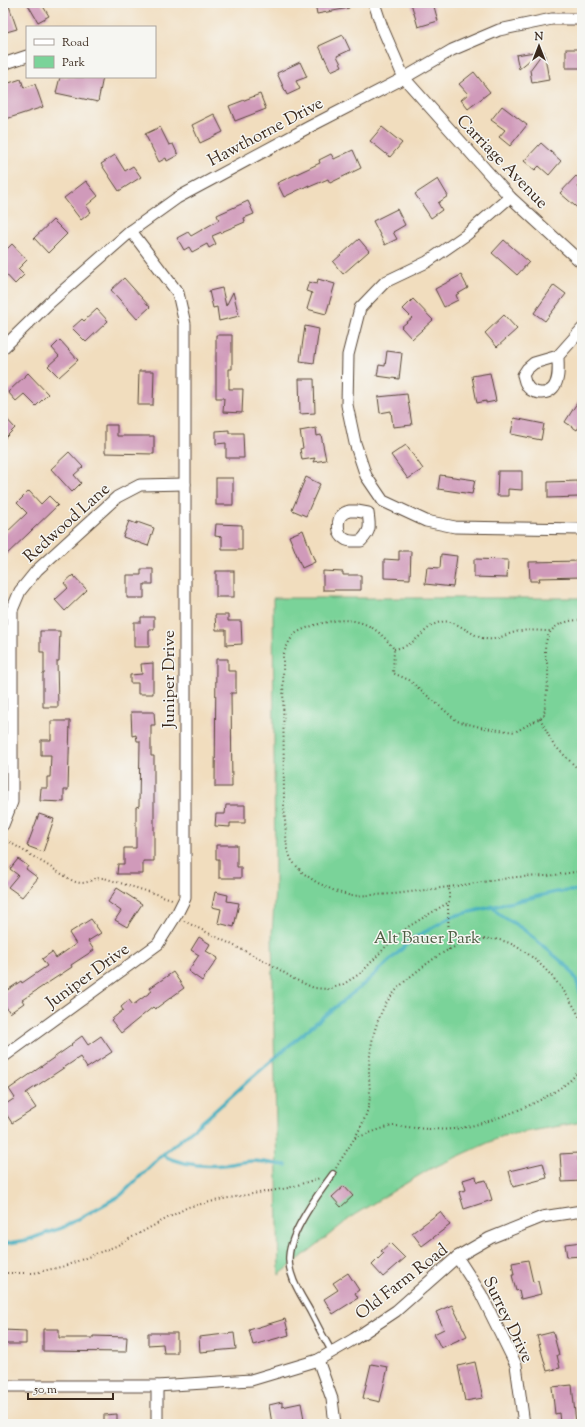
<svg xmlns="http://www.w3.org/2000/svg" width="585" height="1427" viewBox="0 0 585 1427" font-family="'Sorts Mill Goudy',serif">
<style>
.green{fill:#7ad399;stroke:#5a7e5c}
.lines{fill:none;stroke-linecap:round;stroke-linejoin:round}
.stream{stroke:#42afc0;stroke-width:3.5}
.building{fill:#d09aba}
.lane-casing{stroke:#564536;stroke-width:8}
.street-casing{stroke:#564536;stroke-width:13}
.path{stroke:#564536;stroke-width:2;stroke-dasharray:1 3;stroke-linecap:butt}
.lane{stroke:#fff;stroke-width:5.5}
.street{stroke:#fff;stroke-width:11}
.labels{text-anchor:middle;stroke-width:3;stroke-linejoin:round;paint-order:stroke}
.street-label{font-size:17px;fill:#3b2a1e;stroke:#f6f6f2}
.park-label{font-size:17px;fill:#4e5d43;stroke:#f6f6f2}
</style>
<rect width="100%" height="100%" fill="#f6f6f2"/>
<filter id="ink" filterUnits="userSpaceOnUse"><feTurbulence type="fractalNoise" baseFrequency=".025" numOctaves="2"/><feDisplacementMap in="SourceGraphic" scale="8" xChannelSelector="R" yChannelSelector="G"/><feConvolveMatrix kernelMatrix="1 2 1 2 8 2 1 2 1" color-interpolation-filters="sRGB"/></filter>
<filter id="wash" filterUnits="userSpaceOnUse"><feTurbulence type="fractalNoise" baseFrequency=".012" numOctaves="4" result="noise"/><feDisplacementMap in="SourceGraphic" scale="16" xChannelSelector="R" yChannelSelector="G"/><feGaussianBlur stdDeviation="0.9" result="paint"/><feColorMatrix in="noise" values="0 0 0 0 0 0 0 0 0 0 0 0 0 0 0 0 0 1.4 0 .05"/><feComposite in="paint" operator="in"/></filter>
<g filter="url(#wash)">
<rect width="100%" height="100%" fill="#f1ddbe"/>
<path class="green" d="M273 598H582V1122L503 1136 428 1170 354 1215 279 1275 272 934 275 889Z"/>
<g class="lines">
<g class="stream">
<path d="M492 906 499 914 523 929 568 967 576 979 582 998"/>
<path d="M162 1155C182 1165 201 1167 223 1165 233 1164 244 1161 254 1161 265 1162 275 1164 286 1165"/>
<path d="M3 1244 27 1240 64 1227 121 1195 162 1155 209 1116 248 1081 312 1026 364 984 414 938 453 916 556 892 582 890"/>
</g>
</g>
<g id="blocks">
<g class="building">
<path d="M3 3H8L17 29 3 33Z"/>
<path d="M27 3H41L49 16 38 22Z"/>
<path d="M315 3H349V8L317 14Z"/>
<path d="M411 3H433L438 21 418 27Z"/>
<path d="M343 35 350 50 337 56 342 66 331 71 319 46Z"/>
<rect x="566" y="49" width="16" height="19"/>
<path d="M541 51 519 69 516 55Z"/>
<path d="M544 51 549 80 532 83 530 70Z"/>
<path d="M300 62 307 77 296 81 300 89 287 95 277 73Z"/>
<path d="M474 72 490 92 468 109 461 100 468 94 459 84Z"/>
<path d="M60 77H103L98 102 56 93Z"/>
<path d="M21 79 24 88 35 84 43 107 3 120V96L6 95 3 85Z"/>
<path d="M260 94 266 109 235 121 229 106Z"/>
<path d="M502 106 527 125 510 146 499 137 505 130 491 120Z"/>
<path d="M214 114 223 132 200 143 192 125Z"/>
<path d="M160 127 169 145 173 144 178 155 167 161 166 158 159 162 145 134Z"/>
<path d="M382 127 402 143 390 157 370 141Z"/>
<path d="M541 143 561 161 549 175 539 166 535 170 524 161Z"/>
<path d="M353 150 361 168 330 183 328 179 309 187V185L284 197 277 183 320 163 319 160 331 154 334 159Z"/>
<path d="M115 155 125 171 133 166 141 177 119 191 101 164Z"/>
<path d="M576 176 582 181 578 187 582 191V212L560 193Z"/>
<path d="M438 179 448 196 438 203 442 210 431 218 415 194Z"/>
<path d="M86 181 98 196 86 206 91 212 81 220 64 198Z"/>
<path d="M248 201 254 214 244 218 245 222 212 236 216 244 209 248 207 244 192 252 189 247 184 250 177 238 188 232 191 236 219 220 217 215Z"/>
<path d="M397 209 405 225 393 232 397 239 385 245 373 221Z"/>
<path d="M53 220 67 234 48 253 34 238Z"/>
<path d="M359 239 369 251 343 274 333 262Z"/>
<path d="M504 240 529 262 517 275 492 253Z"/>
<path d="M12 244 27 260 18 269 24 275 15 284 3 271V253Z"/>
<path d="M461 275 468 288 456 295 458 300 444 307 435 289Z"/>
<path d="M124 278 150 307 137 319 111 290Z"/>
<path d="M318 279 335 284 326 314 307 309 312 293 306 291 309 282 317 284Z"/>
<path d="M554 285 566 294 545 321 534 313Z"/>
<path d="M222 288 226 306 233 292 239 316 219 321 217 307 213 308 209 291Z"/>
<path d="M413 299 433 320 412 339 401 327 412 318 403 309Z"/>
<path d="M97 309 108 321 86 342 72 328 82 319 84 321Z"/>
<path d="M504 315 517 329 497 347 485 333Z"/>
<path d="M305 326 319 329 314 363 300 361Z"/>
<path d="M216 335H232V369H229V389H243L242 413 223 412 224 398H216Z"/>
<path d="M60 340 78 360 59 377 48 366 59 356 52 348Z"/>
<path d="M387 351 402 353 399 379 377 376 379 365 385 366Z"/>
<path d="M139 371H154L153 405H138Z"/>
<path d="M28 373 48 394 36 406 24 394 16 401 8 392Z"/>
<path d="M490 373 496 401 486 403V401L477 403 472 376Z"/>
<path d="M299 379H314L315 413 300 414Z"/>
<path d="M407 394 412 425 393 427 391 411 380 413 378 397Z"/>
<path d="M582 395V422L577 430 565 422Z"/>
<path d="M3 415 15 428 3 440Z"/>
<path d="M514 418 544 424 541 440 511 434Z"/>
<path d="M105 425H117V436H154V454L105 453Z"/>
<path d="M316 428 317 436 321 435 326 460 313 462 315 458 302 460 300 449 303 448 300 431Z"/>
<path d="M229 430V433H243L244 458H226V443L216 444V431Z"/>
<path d="M406 445 423 469 408 479 391 455Z"/>
<path d="M69 452 83 467 74 475 81 483 72 492 51 469Z"/>
<path d="M498 471H522V490L508 489V496H497Z"/>
<path d="M440 475 475 480 472 494 438 489Z"/>
<path d="M306 477 320 484 306 516 292 510Z"/>
<rect x="216" y="478" width="17" height="27"/>
<path d="M578 481 579 497 548 498V482Z"/>
<path d="M29 491 41 504 49 496 58 505 3 558V536L27 513 17 503Z"/>
<path d="M129 521 137 524V522L154 528 148 546 123 537Z"/>
<path d="M216 524 242 525V550H222V537L215 536Z"/>
<path d="M303 530 315 562 302 568 289 536Z"/>
<path d="M399 551H411L410 579 384 578V559L399 560Z"/>
<path d="M441 554 457 556 453 587 425 584 427 567 440 568Z"/>
<path d="M474 559 508 560 507 578 474 577Z"/>
<path d="M582 561V577L539 578 540 581H530L529 562Z"/>
<path d="M141 569H153V584H144V598H127V575H141Z"/>
<rect x="216" y="571" width="18" height="26"/>
<path d="M323 571 343 572V575H361V590H323Z"/>
<path d="M73 575 87 590 65 611 55 600 68 588 64 583Z"/>
<path d="M215 615H228V621H241L242 644 226 645V630H216Z"/>
<path d="M141 617H154V629H149V647H134V622H141Z"/>
<path d="M40 631H60L59 661H57L58 707H43V674H44V652H40Z"/>
<path d="M216 659H228V671H236V693H231L232 787H215Z"/>
<path d="M153 663V694H138V683H130V675L142 674 141 664Z"/>
<path d="M131 712H154L155 725H151V756H154V861H143V874H117L118 864H124V848H136V807L139 806 140 741H137L136 735 132 736Z"/>
<path d="M51 721H70L68 790H64V802L40 801 41 788H47V777H50L51 755H41V740H51Z"/>
<path d="M226 805H245V823H230V827L215 826 216 814H225Z"/>
<path d="M39 814 54 819 43 852 27 846Z"/>
<path d="M216 845H237V867H241V878H219V859H216Z"/>
<path d="M18 859 28 866 26 869 38 878 22 897 8 887 18 875 10 869Z"/>
<path d="M117 888 142 904 127 927 115 920 121 911 108 902Z"/>
<path d="M215 892 228 895 227 901 239 903 234 927 218 923 221 909 212 907Z"/>
<path d="M91 919 101 933 88 941 94 950 71 965 72 967 22 1000 24 1003 10 1013 3 1002V993L21 981 22 983 47 966 42 959 52 952 56 958 76 944 69 933Z"/>
<path d="M199 937 210 944 206 951 218 958 202 981 188 971 199 955 191 950Z"/>
<path d="M173 972 184 988 155 1009 153 1007 121 1033 111 1020 123 1010 121 1007 129 1000 133 1005 152 991 150 988Z"/>
<path d="M82 1036 88 1045 101 1036 112 1052 87 1068 80 1057 26 1093 36 1108 12 1123 3 1109V1106L15 1098 9 1089 72 1045 71 1044Z"/>
<path d="M578 1153V1161H582V1181L562 1182 560 1154Z"/>
<path d="M543 1163 547 1178 513 1187 509 1171Z"/>
<path d="M476 1176 477 1182 486 1180 492 1200 464 1209 459 1192 466 1190 463 1180Z"/>
<path d="M344 1186 353 1196 341 1207 332 1197Z"/>
<path d="M440 1212 450 1225 422 1246 412 1233Z"/>
<path d="M582 1242V1256L567 1257 565 1244Z"/>
<path d="M390 1243 405 1258 383 1277 372 1265 384 1253 381 1251Z"/>
<path d="M528 1260 533 1282 538 1281 541 1294 521 1299 519 1290 516 1291 512 1275H514L512 1263Z"/>
<path d="M348 1273 359 1290 355 1293 358 1298 333 1314 324 1299 338 1290 333 1283Z"/>
<path d="M452 1305 467 1336 441 1348 434 1334 444 1329 436 1312Z"/>
<path d="M285 1319 289 1335 253 1345 249 1330Z"/>
<path d="M43 1329H59V1338H93V1336L127 1337 126 1352 43 1351Z"/>
<path d="M3 1330 26 1331V1344H3Z"/>
<path d="M553 1332 559 1355H557L560 1368 547 1371 537 1336Z"/>
<path d="M148 1333H177V1353H164L163 1344 148 1345Z"/>
<path d="M234 1333 236 1349 200 1352 199 1337Z"/>
<path d="M475 1362 483 1398 465 1401 458 1366Z"/>
<path d="M371 1364 388 1367 380 1402 363 1398Z"/>
<path d="M572 1385 576 1423 560 1424 559 1413 555 1414 552 1387Z"/>
<path d="M282 1402V1407L301 1403 304 1419 272 1424 269 1405Z"/>
<path d="M117 1414V1424H104V1415Z"/>
</g>
</g>
</g>
<g filter="url(#ink)">
<use href="#blocks" fill-opacity="0" stroke="#564536" stroke-width="1"/>
<g class="lines">
<defs>
<path id="lane" d="M332 1352C324 1338 317 1325 310 1311 301 1295 288 1277 289 1257 290 1232 318 1194 333 1174"/>
<g id="street">
<path d="M374 3 382 27 404 78 510 197 582 263"/>
<path d="M3 64 27 56"/>
<path d="M510 197 466 235 427 262 385 282 360 308 348 355 347 405 355 443 366 476 383 501 426 521 455 527 582 529"/>
<path d="M3 348 48 304 131 231 177 198 309 127 404 78 452 50 499 30 552 19H582"/>
<path d="M558 356C558 366 560 380 553 388 546 396 530 394 526 384 524 381 524 377 523 375L527 369 534 363 558 356 582 329"/>
<path d="M349 511H357L368 513C370 526 371 531 361 541 356 541 349 542 345 539 337 535 336 519 343 514 345 512 347 512 349 511Z"/>
<path d="M3 825 12 802V610L20 591 37 570 117 497 140 485 185 484"/>
<path d="M3 1057 158 944 178 912 185 898V324L178 293 131 231"/>
<path d="M457 1257 481 1294 516 1365 524 1424"/>
<path d="M318 1360 332 1399 335 1424"/>
<path d="M3 1386H157L251 1380 318 1360 354 1339 396 1311 457 1257 490 1238 542 1217 582 1211"/>
<path d="M157 1424V1386"/>
</g>
</defs>
<use href="#lane" class="lane-casing"/>
<use href="#street" class="street-casing"/>
<g class="path">
<path d="M394 649C400 648 406 646 411 643 421 637 429 624 441 622 456 618 472 637 486 639 496 641 506 634 516 632 527 629 539 631 550 631"/>
<path d="M540 718 553 744 582 773"/>
<path d="M3 838 73 881C88 887 90 877 104 878L172 899"/>
<path d="M449 887 516 877 548 876 582 871"/>
<path d="M184 921 269 963 294 979 314 988 328 989 342 985 361 973 395 937 408 927 449 902"/>
<path d="M449 950 448 905 449 902V887L394 894 351 896 335 891 316 882 303 873 292 861 287 849 284 806 283 655C286 648 289 640 295 634 300 630 309 627 315 625 333 620 352 617 369 626 380 632 387 640 394 649L393 673 409 680 457 721 484 728 515 732 544 716C545 701 549 685 548 670 548 664 545 658 545 651 545 628 561 620 582 620"/>
<path d="M355 1138C368 1134 381 1128 393 1126 400 1126 408 1127 415 1128 428 1129 441 1130 454 1129 485 1126 570 1095 582 1065"/>
<path d="M336 1168C348 1147 364 1128 369 1104 371 1094 369 1084 369 1074 369 1052 373 1029 383 1009 392 991 409 977 424 966 443 951 468 937 493 939 528 941 570 992 582 1023"/>
<path d="M3 1273H34L65 1266 116 1246 188 1207 223 1199 288 1188 320 1178"/>
</g>
<use href="#lane" class="lane"/>
<use href="#street" class="street"/>
</g>
</g>
<g class="labels">
<g class="street-label">
<text transform="translate(265 131) rotate(-28)" y="6">Hawthorne Drive</text>
<text transform="translate(503 161) rotate(46)" y="6">Carriage Avenue</text>
<text transform="translate(66 522) rotate(-42)" y="6">Redwood Lane</text>
<text transform="translate(168 679) rotate(-90)" y="6">Juniper Drive</text>
<text transform="translate(87 975) rotate(-36)" y="6">Juniper Drive</text>
<text transform="translate(401 1281) rotate(-38)" y="6">Old Farm Road</text>
<text transform="translate(509 1319) rotate(64)" y="6">Surrey Drive</text>
</g>
<g class="park-label">
<text x="427" y="943">Alt Bauer Park</text>
</g>
</g>
<rect width="585" height="1427" fill="none" stroke="#f6f6f2" stroke-width="16"/>
<rect x="26" y="26" width="130" height="52" fill="#f6f6f2" stroke="#aba49d"/>
<rect x="34" y="39" width="20" height="6" fill="#ffffff" stroke="#aba49d"/>
<text x="62" y="46" font-size="12" fill="#3b2a1e">Road</text>
<rect x="34" y="56" width="20" height="12" fill="#7ad399" stroke="#aba49d"/>
<text x="62" y="66" font-size="12" fill="#3b2a1e">Park</text>
<g transform="translate(539 46)" stroke="#f6f6f2" stroke-width="3" paint-order="stroke">
<path d="M0-3L7 15L0 10L-7 15Z" fill="#3b2a1e"/>
<text y="-6" font-size="11" font-weight="bold" text-anchor="middle" fill="#3b2a1e">N</text>
</g>
<path d="M28 1393v6h85v-6" fill="none" stroke="#3b2a1e" stroke-width="2"/>
<text x="34" y="1393" font-size="12" fill="#3b2a1e" stroke="#f6f6f2" stroke-width="3" paint-order="stroke">50 m</text>
</svg>
